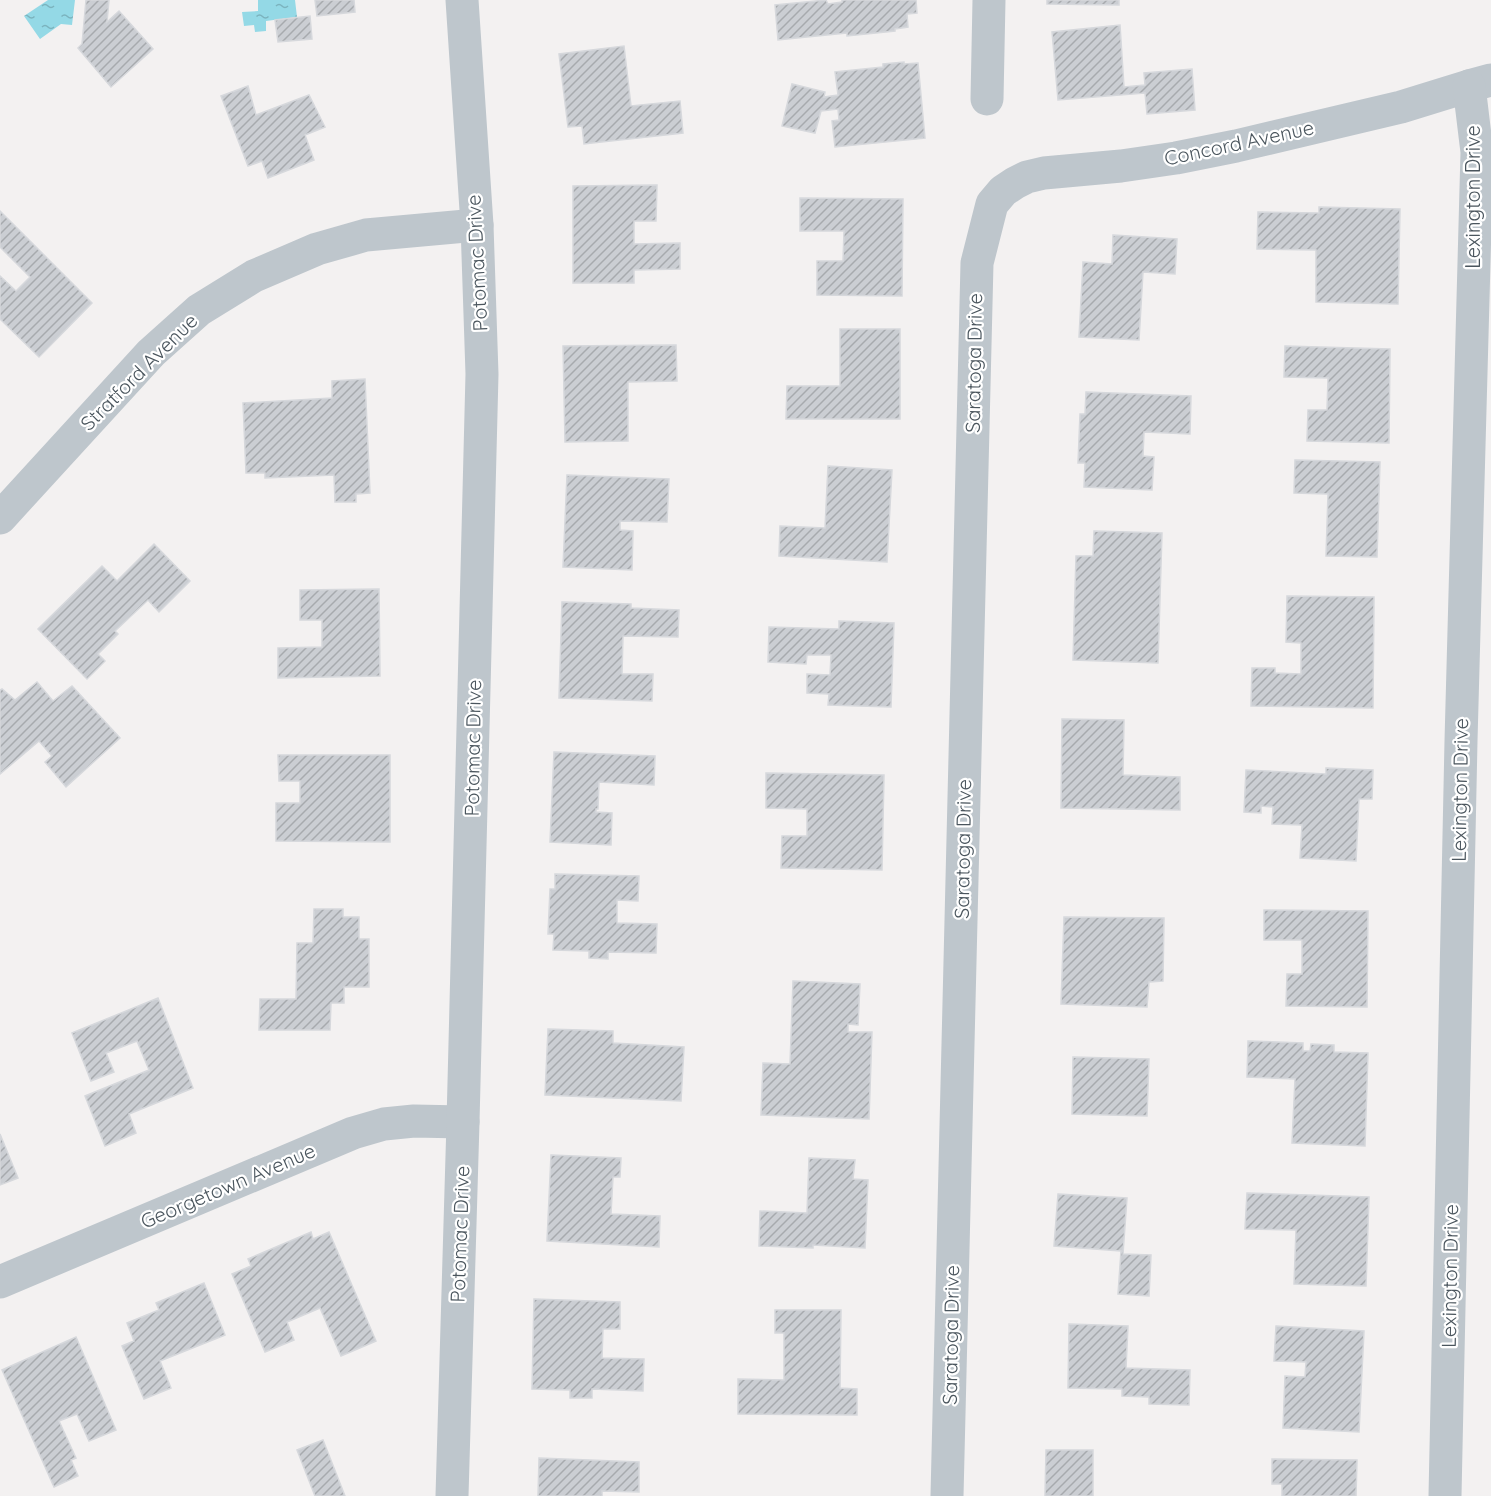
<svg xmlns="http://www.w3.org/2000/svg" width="1491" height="1496" viewBox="0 0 1491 1496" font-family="Quicksand,sans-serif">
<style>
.water{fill:url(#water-ripples)}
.building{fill:url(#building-hatch);stroke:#d6d8dc;stroke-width:1.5}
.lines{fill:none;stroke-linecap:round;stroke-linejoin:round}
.minor{stroke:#bec6cc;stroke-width:33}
.labels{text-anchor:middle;stroke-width:4.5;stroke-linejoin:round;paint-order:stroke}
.street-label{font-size:20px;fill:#4a555d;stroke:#fff}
</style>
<defs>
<pattern id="water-ripples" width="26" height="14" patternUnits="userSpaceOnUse" patternTransform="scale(1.5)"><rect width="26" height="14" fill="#94d9e6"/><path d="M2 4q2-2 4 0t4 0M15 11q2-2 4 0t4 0" fill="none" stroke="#7bb3be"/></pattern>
<pattern id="building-hatch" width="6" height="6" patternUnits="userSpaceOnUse" patternTransform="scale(1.5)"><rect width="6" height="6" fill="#cbced3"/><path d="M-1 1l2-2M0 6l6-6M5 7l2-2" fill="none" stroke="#a7aaae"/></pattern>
</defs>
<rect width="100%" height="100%" fill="#f3f1f1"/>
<g class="water">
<path d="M48 0H75L72 25 61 24 40 39 24 16Z"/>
<path d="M258 0H295L297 17 266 21V31L255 32 254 25 244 26 242 12 258 11Z"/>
</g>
<g class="building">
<path d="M86 0H109L107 22 119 11 153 49 111 87 78 48 82 44Z"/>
<path d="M315 0H354L355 12 317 16Z"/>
<path d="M826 0 828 4 842 2V0H916L917 13 907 14 908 27 895 29V31L847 36V33L778 40 775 5Z"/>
<path d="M1047 0H1119V5L1047 4Z"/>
<path d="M310 16 312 39 278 42 275 20Z"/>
<path d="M1120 25 1124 87 1145 85 1144 73 1192 69 1195 110 1147 114 1145 93 1058 100 1052 32Z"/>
<path d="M624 46 631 106 680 101 683 133 584 144 582 126 568 127 559 54Z"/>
<path d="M904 62V64L918 63 925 138 835 147 832 121 839 120 838 109 821 111 815 133 782 126 792 84 825 92 824 97 838 95 835 72 883 67V64Z"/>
<path d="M248 86 256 115 309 95 325 127 305 135 314 160 268 178 262 161 248 166 221 96Z"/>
<path d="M657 185 656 221H634V244L680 243V269L634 270V283H573V186Z"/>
<path d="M800 198 903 199 902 296 817 295V261H843L844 231H800Z"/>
<path d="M1319 207 1400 209 1398 304 1316 302V250L1257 249 1258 212 1319 213Z"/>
<path d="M0 211 92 303 39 357 0 319V276L16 291 30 277 0 247Z"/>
<path d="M1113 235 1177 239 1175 274 1143 272 1139 340 1079 337 1083 262 1112 264Z"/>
<path d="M840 329H900V419H786L787 386H840Z"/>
<path d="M676 345 677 381 628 382V441L565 442 563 346Z"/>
<path d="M1285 346 1390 349 1389 443 1307 441 1308 410H1327L1328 378 1284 377Z"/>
<path d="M365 379 370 493 356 494V502H335L334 475 265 478V473H246L243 403 332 398V381Z"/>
<path d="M1086 392 1191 396 1190 434 1144 432 1143 456 1154 457 1152 490 1084 487 1085 463H1078L1080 414H1085Z"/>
<path d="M1295 460 1380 462 1377 557 1326 556 1328 494 1294 493Z"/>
<path d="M828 466 892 470 887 562 779 556 780 526 825 528Z"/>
<path d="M567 475 669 479 667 522 620 521V530L633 531 632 570 563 567Z"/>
<path d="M1094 531 1162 533 1158 663 1073 660 1076 556H1093Z"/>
<path d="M154 544 190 581 159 612 148 600 115 631 118 634 98 654 105 661 87 679 38 629 102 566 117 581Z"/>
<path d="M379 589 380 676 278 678V648L322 647V620H300V590Z"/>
<path d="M1287 596 1374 597 1373 708 1251 706 1252 668H1275V673L1301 674V643L1286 642Z"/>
<path d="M562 602 631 604V608L679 610 678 637 623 636 622 674H653L652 701 559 698Z"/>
<path d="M839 621 894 623 891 707 828 705 829 694 807 693V674L830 675 831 655H807L806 664 768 662 769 627 839 629Z"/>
<path d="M37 682 53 701 72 686 120 738 66 787 45 762 52 756 39 741 0 774V690L2 689 15 700Z"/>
<path d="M1062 719 1124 720 1123 775 1180 777V810L1061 808Z"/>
<path d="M554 752 655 756 654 785 599 782 598 809H596V812L612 813 611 845 550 842Z"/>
<path d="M278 755H390V842L276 841V803H300V781H279Z"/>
<path d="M1326 768 1373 770 1372 799H1359L1356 861 1300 858 1302 825 1272 824 1273 807 1261 806V813L1244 812 1246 770 1326 774Z"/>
<path d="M766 773 884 775 882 870 781 868 782 836H807V809L766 808Z"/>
<path d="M555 874 639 876 638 901 617 900V923L657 924 656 953 608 952V959L589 958V951L553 950 554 934H548L550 889H555Z"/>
<path d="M314 909H343V917H359V939H369V987H344V1003H331L330 1030H259L260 999H296L297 943H313Z"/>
<path d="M1264 910 1368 911 1367 1007 1286 1006 1287 974H1302V940H1264Z"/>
<path d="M1064 917 1164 918 1163 981 1149 982 1147 1007 1061 1004Z"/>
<path d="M793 981 860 984 858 1025 848 1024V1032H872L869 1119 761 1115 763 1063 790 1064Z"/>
<path d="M158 998 193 1088 129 1114 136 1133 105 1146 85 1096 149 1070 137 1041 106 1053 114 1072 91 1081 72 1033Z"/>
<path d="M548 1029 613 1031V1043L684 1047 681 1101 545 1095Z"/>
<path d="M1248 1041 1303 1043V1051H1310L1311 1044 1334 1045V1052L1368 1053 1365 1146 1292 1143 1295 1079 1247 1077Z"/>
<path d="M1073 1057 1149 1059 1147 1116 1072 1114Z"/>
<path d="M0 1134 18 1178 0 1185Z"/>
<path d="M551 1155 621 1158 620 1177H613L611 1214 660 1216 659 1247 547 1241Z"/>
<path d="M809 1158 855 1160 853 1179 868 1180 865 1248 813 1245V1248L759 1246 760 1211 807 1213Z"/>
<path d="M1247 1193 1369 1197 1366 1286 1294 1284 1296 1230 1245 1229Z"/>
<path d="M1058 1194 1127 1198 1123 1254 1151 1255 1149 1296 1118 1294 1121 1251 1054 1246Z"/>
<path d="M311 1232 313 1239 329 1232 376 1341 341 1356 320 1308 287 1322 294 1340 265 1352 232 1274 251 1266 248 1259Z"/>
<path d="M204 1283 225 1335 160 1361 171 1388 144 1399 122 1346 134 1341 127 1323 159 1310 156 1303Z"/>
<path d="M534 1299 620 1302V1329H603L602 1358 644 1359 643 1391 592 1389V1398H570V1390L532 1389Z"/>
<path d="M775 1310H841L840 1388 857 1389V1415L738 1414V1379L784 1380V1333H775Z"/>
<path d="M1069 1324 1128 1326 1126 1368 1190 1370 1189 1405 1149 1404V1397L1122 1396V1389L1068 1388Z"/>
<path d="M1276 1326 1364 1331 1359 1432 1283 1428 1285 1376 1305 1377 1306 1362 1274 1361Z"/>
<path d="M76 1337 116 1430 89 1441 77 1414 59 1421 76 1458 71 1460 78 1476 54 1487 2 1370Z"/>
<path d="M323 1440 345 1496H315L297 1450Z"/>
<path d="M1046 1450H1093V1496H1045Z"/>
<path d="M539 1458 639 1462V1492L602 1491V1496H538Z"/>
<path d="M1272 1459 1357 1460 1356 1496H1282V1484H1272Z"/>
</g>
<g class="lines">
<g class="minor">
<path d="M987 99 989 0"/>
<path d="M0 518 151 353 199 310 254 276 317 249 366 235 477 225"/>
<path d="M0 1282 353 1133 384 1124 414 1121 463 1122"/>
<path d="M452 1496 463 1122 482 374 477 225 462 0"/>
<path d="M947 1496 977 263 992 204 1003 191 1015 183 1027 177 1044 173 1121 166 1176 158 1236 146 1401 107 1469 86 1491 80"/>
<path d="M1445 1496 1461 741 1477 152 1469 86"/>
</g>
</g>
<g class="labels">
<g class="street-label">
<text transform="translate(1239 143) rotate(-12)" y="7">Concord Avenue</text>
<text transform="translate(1473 197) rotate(-90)" y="7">Lexington Drive</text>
<text transform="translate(477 263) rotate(-93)" y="7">Potomac Drive</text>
<text transform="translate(974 363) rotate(-89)" y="7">Saratoga Drive</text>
<text transform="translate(139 372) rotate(-45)" y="7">Stratford Avenue</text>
<text transform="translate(473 748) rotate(-89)" y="7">Potomac Drive</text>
<text transform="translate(1460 790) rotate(-89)" y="7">Lexington Drive</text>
<text transform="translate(963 849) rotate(-89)" y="7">Saratoga Drive</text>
<text transform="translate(228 1186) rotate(-23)" y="7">Georgetown Avenue</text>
<text transform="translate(460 1234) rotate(-88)" y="7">Potomac Drive</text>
<text transform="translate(1450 1276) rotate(-89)" y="7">Lexington Drive</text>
<text transform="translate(951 1335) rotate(-89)" y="7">Saratoga Drive</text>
</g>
</g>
</svg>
